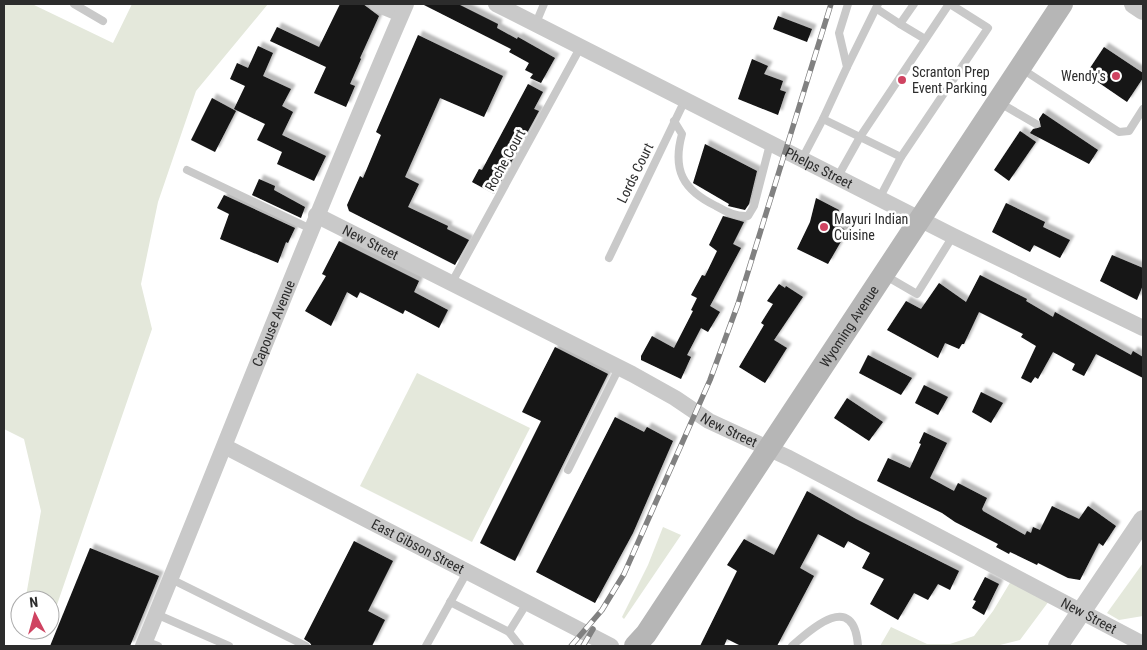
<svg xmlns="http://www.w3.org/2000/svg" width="1147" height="650" viewBox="0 0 1147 650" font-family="'Roboto Condensed',sans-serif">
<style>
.green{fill:#e4e8db}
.building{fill:#131313;filter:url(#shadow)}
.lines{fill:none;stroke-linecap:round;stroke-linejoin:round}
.service{stroke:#c9c9c9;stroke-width:8}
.minor{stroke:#c9c9c9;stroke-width:16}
.tertiary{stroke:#c9c9c9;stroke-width:20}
.secondary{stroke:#b6b6b6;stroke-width:22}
.rail-casing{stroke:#818181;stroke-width:5.5}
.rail{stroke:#fff;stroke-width:4;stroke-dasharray:11;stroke-linecap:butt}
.poi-dot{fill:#cf4361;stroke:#fff;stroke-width:2}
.labels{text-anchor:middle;stroke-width:5;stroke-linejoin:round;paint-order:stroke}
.poi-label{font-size:14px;fill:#2c2c2c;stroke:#fff;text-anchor:start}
.street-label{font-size:14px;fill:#2c2c2c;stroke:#fff}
</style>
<defs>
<filter id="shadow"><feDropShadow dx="4.5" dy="-4.5" stdDeviation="1" flood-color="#0004"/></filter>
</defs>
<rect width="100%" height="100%" fill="#fff"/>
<g class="green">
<path d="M4 4H32L113 43 132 4H268L196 91 158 202 141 284 152 329 50 625V600H29L26 596 41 511 24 439 4 429Z"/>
<path d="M417 373 530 428 472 542 360 486Z"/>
<path d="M663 527 681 535 624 619 622 617 648 565Z"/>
<path d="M1143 563V616L1119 620 1107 613Z"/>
<path d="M1011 581 1049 601 1020 640 996 646H880L891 627 927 644H950L974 636 993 611Z"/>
</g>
<g class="building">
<path d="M340 4H363L379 16 360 58 361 59 350 84 355 86 346 107 314 93 326 67 270 41 277 27 319 47Z"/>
<path d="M422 4H458L498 24 497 28 517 39 518 37 555 58 541 83 530 78 533 74 525 70 529 63 509 52 511 49Z"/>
<path d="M778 16 812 29 807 42 773 29Z"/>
<path d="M418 35 503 76 484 117 440 98 405 177 419 184 408 207 448 226 447 229 469 240 455 265 349 211 347 205 360 176 363 178 381 135 376 132Z"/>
<path d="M258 46 273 53 263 76 291 89 282 106 293 112 282 135 326 156 314 181 277 164 282 152 257 140 265 124 234 109 245 86 230 79 237 63 248 68Z"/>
<path d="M1104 47 1143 73V78L1127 102 1086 74Z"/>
<path d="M752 59 768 66 764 74 783 81 780 90 786 92 785 94 778 115 738 99Z"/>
<path d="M528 84 543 92 534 109 539 111 494 194 472 182 479 169 482 170Z"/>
<path d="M212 98 236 111 215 152 191 140Z"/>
<path d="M1043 113 1098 150 1089 164 1030 133 1033 129 1041 127 1039 119Z"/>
<path d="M1020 131 1036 142 1009 181 994 170Z"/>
<path d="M705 144 757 171 749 204 745 210 728 206 729 204 693 183Z"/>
<path d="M259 179 275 186 274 190 305 207 301 218 252 195Z"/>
<path d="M224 195 295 228 288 243 286 242 278 263 220 239 229 214 217 208Z"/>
<path d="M816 198 839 210 833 222 847 231 828 264 797 249 810 222Z"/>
<path d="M1006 203 1045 222 1043 227 1070 240 1060 258 1034 245 1030 252 992 232Z"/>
<path d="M723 216 744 222 733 244 741 248 710 306 720 312 708 332 701 328 687 355 691 357 681 379 641 360V356L652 336 674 348 693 311 691 310 697 298 691 295 702 275 705 276 717 251 709 245Z"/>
<path d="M339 241 419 281 414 292 448 310 439 328 405 310 403 314 360 292 357 298 347 292 331 326 305 311 326 276 322 274Z"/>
<path d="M1112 255 1143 268V285L1137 300 1100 281Z"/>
<path d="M980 275 1027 299 1026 301 1053 317 1055 312 1131 355 1133 351 1143 357V378L1096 354 1084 376 1072 370 1075 364 1053 352 1038 379 1035 377 1031 383 1021 378 1036 346 1021 337 1023 334 979 312 964 344H962L959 349 945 343 938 358 887 330 906 301 921 309 939 283 966 302Z"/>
<path d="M779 284 785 288 786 286 803 297 774 340 787 348 765 383 739 367 764 325 761 323 773 304 767 301Z"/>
<path d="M555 347 608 374 515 561 480 543 541 421 522 412Z"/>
<path d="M868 355 912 378 901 395 859 373Z"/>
<path d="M924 385 948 397 938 415 915 403Z"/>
<path d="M981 392 1003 403 991 423 972 412Z"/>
<path d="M847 398 883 422 869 441 834 418Z"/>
<path d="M615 417 644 432 647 427 673 441 633 533 595 603 536 572Z"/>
<path d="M924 432 947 443 930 478 954 491 958 483 987 498 982 509 983 511 1025 535 1027 531 1031 533 1033 527 1040 530 1052 506 1079 519 1088 506 1116 526 1103 546 1099 543 1080 580 1068 578 1038 563 1037 565 1010 552 1009 554 996 547 998 544 955 522 942 513 877 481 888 458 910 468 921 444 919 443Z"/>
<path d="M807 491 856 519 959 571 950 590 938 584 928 600 914 593 898 620 870 604 884 579 862 568 870 553 848 541 844 548 818 534 800 568 814 576 777 646H741L727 639 724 646H700L737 571 727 565 744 539 774 555Z"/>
<path d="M354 541 393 561 368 611 385 620 372 646H312L310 643 304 639Z"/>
<path d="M90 548 159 576 130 646H50Z"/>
<path d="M985 577 999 584 984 615 972 608 976 601 973 600Z"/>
</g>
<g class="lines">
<g class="service">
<path d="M74 4 103 21"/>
<path d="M848 4 839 33 847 67 823 119 901 157 988 28 950 4"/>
<path d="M877 9 900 24 914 4"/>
<path d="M536 23 544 4"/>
<path d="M900 24 925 39"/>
<path d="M847 67 878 4"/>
<path d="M1022 69 1119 132 1129 131 1143 109"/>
<path d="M1000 103 1036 124"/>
<path d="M674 121 682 134C672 170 683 190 716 206 726 212 737 217 748 216L754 206 770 144"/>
<path d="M802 159 823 119"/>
<path d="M187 170 311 229"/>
<path d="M837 178 860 137 949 4"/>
<path d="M879 199 901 157"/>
<path d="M609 258 685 100"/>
<path d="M886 276 917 294 953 236"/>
<path d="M451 284 580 48"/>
<path d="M568 470 619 368"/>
<path d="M171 579 306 646"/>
<path d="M450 602 509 632 527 603"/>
<path d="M156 614 229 646"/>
<path d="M509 632 520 646"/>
<path d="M145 641 158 646"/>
<path d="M426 646 467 572"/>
<path d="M792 646C813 627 854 591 858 646"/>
</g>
<g class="minor">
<path d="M377 4 401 14"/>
<path id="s1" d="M496 4 953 236 1143 328"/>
<path id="s2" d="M316 215 632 374 675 398 709 421 789 458 1143 644"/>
<path id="s3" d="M226 447 611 646"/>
<path id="s4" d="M143 646C231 432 314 216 406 4"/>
</g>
<g class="tertiary">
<path d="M1134 4 1143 10"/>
<path d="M1058 646 1143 520"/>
</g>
<path class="secondary" id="s5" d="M635 646 646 634 1062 4"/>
<defs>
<g id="rail">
<path d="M571 646 602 610 624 574 710 380 738 304 831 4"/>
<path d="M583 646 593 629"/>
</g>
</defs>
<use href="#rail" class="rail-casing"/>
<use href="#rail" class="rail"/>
</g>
<g class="poi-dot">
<circle cx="1116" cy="76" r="5"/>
<circle cx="902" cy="80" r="5"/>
<circle cx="824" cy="227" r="5"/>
</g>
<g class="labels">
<g class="poi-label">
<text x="912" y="77">Scranton Prep<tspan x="912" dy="16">Event Parking</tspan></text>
<text x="1106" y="81" text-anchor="end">Wendy's</text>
<text x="834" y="224">Mayuri Indian<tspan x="834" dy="16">Cuisine</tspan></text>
</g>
<g class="street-label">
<text transform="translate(505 160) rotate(-61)" y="5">Roche Court</text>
<text dy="5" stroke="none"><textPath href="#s1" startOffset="362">Phelps Street</textPath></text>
<text transform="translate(635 173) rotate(-64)" y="5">Lords Court</text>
<text dy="5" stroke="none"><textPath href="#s2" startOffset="61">New Street</textPath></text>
<text dy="5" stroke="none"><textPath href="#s4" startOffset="348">Capouse Avenue</textPath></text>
<text dy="5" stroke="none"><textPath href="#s5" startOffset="385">Wyoming Avenue</textPath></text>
<text dy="5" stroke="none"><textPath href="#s2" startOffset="466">New Street</textPath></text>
<text dy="5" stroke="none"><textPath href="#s3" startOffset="216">East Gibson Street</textPath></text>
<text dy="5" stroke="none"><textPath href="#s2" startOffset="871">New Street</textPath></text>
</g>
</g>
<rect width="1147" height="650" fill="none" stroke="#2c2c2c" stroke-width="10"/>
<g transform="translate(35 615) rotate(354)"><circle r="24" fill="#ffffff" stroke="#ababab"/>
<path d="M0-4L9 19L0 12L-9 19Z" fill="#cf4361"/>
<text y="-8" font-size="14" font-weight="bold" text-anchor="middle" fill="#2c2c2c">N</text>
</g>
</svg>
